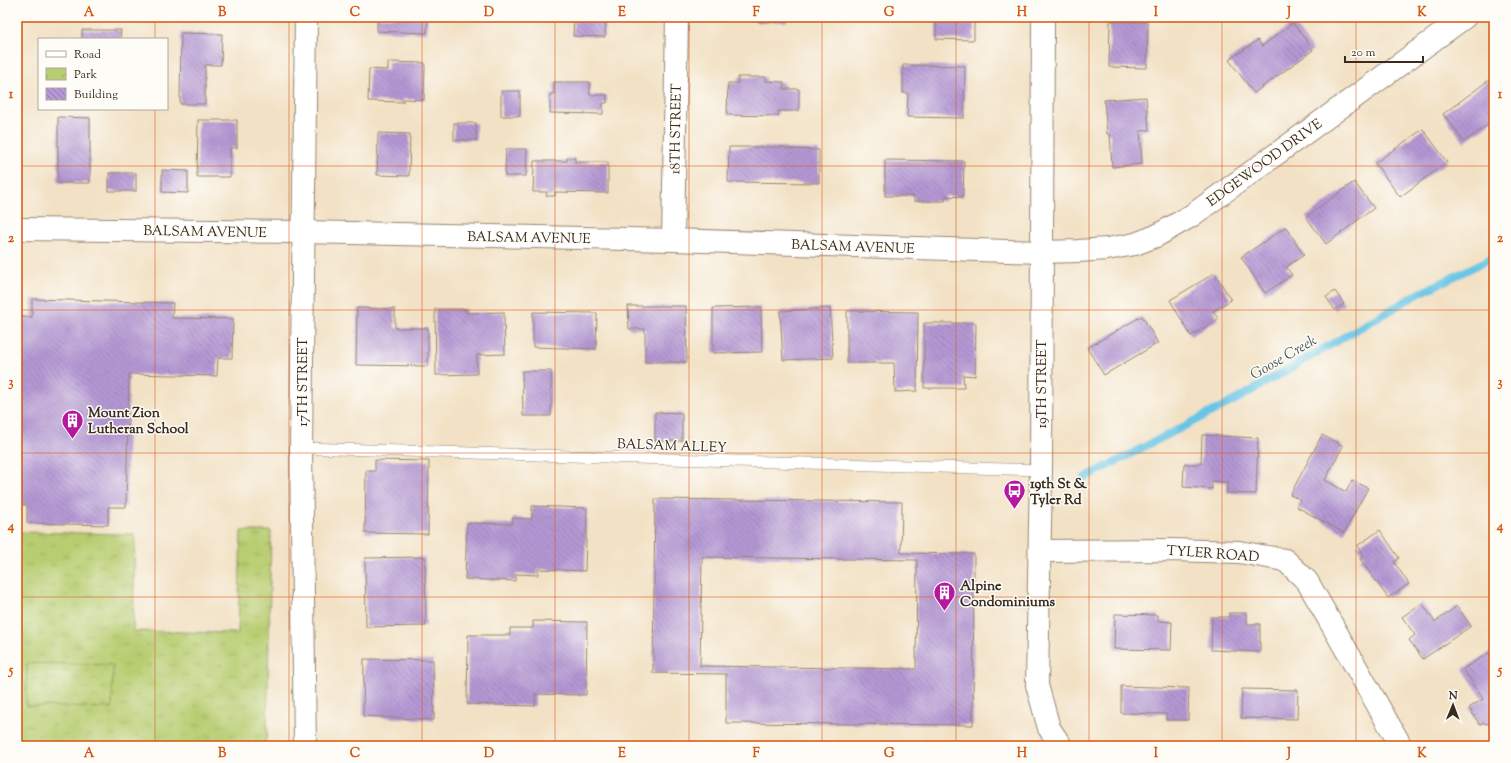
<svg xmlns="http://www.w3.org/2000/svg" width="1511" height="763" viewBox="0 0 1511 763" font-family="'Sorts Mill Goudy',serif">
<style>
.grass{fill:url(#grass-tufts);stroke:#7a7c48}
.park{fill:url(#park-crowns);stroke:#7a7c48}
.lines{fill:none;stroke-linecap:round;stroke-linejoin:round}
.stream{stroke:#67c5e5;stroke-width:8}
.building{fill:url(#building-back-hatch);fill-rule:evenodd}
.lane-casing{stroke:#968671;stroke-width:12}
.street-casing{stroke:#968671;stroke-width:24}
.secondary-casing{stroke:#968671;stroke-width:24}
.lane{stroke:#fff;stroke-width:11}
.street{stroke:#fff;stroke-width:22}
.secondary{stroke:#fff;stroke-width:22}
.grid{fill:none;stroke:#d7540e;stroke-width:1;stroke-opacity:0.55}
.labels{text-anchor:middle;stroke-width:3;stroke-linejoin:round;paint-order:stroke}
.street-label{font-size:14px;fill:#3b2a1e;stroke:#fdfcf7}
.poi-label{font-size:14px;font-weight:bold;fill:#3b2a1e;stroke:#fdfcf7;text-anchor:start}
.water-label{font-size:15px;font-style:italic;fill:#48585a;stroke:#fdfcf7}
.neatline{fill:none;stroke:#d7540e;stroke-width:1.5}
.grid-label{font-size:13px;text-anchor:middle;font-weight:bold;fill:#d7540e}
</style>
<defs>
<pattern id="grass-tufts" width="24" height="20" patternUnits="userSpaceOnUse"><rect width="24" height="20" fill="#b8cd71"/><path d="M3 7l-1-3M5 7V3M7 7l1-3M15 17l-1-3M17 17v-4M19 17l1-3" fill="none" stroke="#9fb061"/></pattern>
<pattern id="park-crowns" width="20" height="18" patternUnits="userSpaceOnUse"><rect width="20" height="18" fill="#b8cd71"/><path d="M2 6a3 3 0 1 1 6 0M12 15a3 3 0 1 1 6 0" fill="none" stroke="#9fb061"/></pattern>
<pattern id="building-back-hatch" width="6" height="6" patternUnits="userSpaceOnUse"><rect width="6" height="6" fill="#b497d4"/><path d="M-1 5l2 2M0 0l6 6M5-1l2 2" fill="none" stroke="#947bab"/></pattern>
</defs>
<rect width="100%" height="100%" fill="#fdfcf7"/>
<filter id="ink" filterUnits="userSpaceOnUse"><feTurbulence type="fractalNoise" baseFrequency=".025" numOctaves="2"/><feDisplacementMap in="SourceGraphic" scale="8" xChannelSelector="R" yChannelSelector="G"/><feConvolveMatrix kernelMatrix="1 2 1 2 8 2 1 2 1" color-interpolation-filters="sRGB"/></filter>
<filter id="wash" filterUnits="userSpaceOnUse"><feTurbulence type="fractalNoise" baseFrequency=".012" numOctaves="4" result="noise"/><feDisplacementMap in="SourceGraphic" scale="16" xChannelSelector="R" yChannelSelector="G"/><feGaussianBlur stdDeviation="0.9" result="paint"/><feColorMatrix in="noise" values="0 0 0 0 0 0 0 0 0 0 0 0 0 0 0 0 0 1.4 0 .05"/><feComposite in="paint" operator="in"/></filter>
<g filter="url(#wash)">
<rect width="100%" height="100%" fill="#f2e1c4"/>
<path class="grass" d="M241 531H271L267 736 263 746H17V532L135 534 133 631 238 633Z"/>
<path class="park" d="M27 663 113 665 112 708 26 706Z"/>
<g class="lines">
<path class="stream" d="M1084 478 1239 398 1416 295 1494 257"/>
</g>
<g id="blocks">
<g class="building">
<path d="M377 17H428L427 33 377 31Z"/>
<path d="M574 17H606L605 37 573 36Z"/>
<rect x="758" y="17" width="29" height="5"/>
<path d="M936 17H974V40L936 39Z"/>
<path d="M1110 21 1148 22 1147 68 1109 67Z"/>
<path d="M1293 23 1313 50 1254 93 1229 60 1258 40 1262 46Z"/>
<path d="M82 30H121L120 39H82Z"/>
<path d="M181 33 222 34 221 65H205V104H180Z"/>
<path d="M388 62 425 63 424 100 403 99V102L368 101 369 69 388 70Z"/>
<path d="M903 65 965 66 964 118 907 117 908 93H903Z"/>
<path d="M738 77H766V81L784 82V89H799V111H778V116L727 115 728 83H738Z"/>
<path d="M1489 80 1494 87V120L1464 142 1443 114Z"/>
<path d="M554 82H590V95H607V103H603V114L550 113V94H554Z"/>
<rect x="501" y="91" width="19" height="25"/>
<path d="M1146 97 1149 130 1140 131 1142 164 1112 167 1110 134H1107L1104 100Z"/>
<path d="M58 117 90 118V183H58Z"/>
<path d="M198 120H237V148H230V177H197Z"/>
<rect x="454" y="123" width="22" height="17"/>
<path d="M1423 129 1447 162 1400 197 1375 163Z"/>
<path d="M378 133 410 134 409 176 377 175Z"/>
<path d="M729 147H786V149L819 150V183L728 182Z"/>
<path d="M506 149H527L526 176H505Z"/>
<path d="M567 158H575V162H608V193L555 192V196H546L547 192H533L534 161H567Z"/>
<path d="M885 160 964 161 963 197 945 196V201H914V196H885Z"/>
<path d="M162 170 188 171V193L162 192Z"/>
<rect x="109" y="173" width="27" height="18"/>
<path d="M1354 182 1374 208 1326 244 1306 217Z"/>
<path d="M1286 227 1304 255 1286 267 1292 275 1265 293 1241 257Z"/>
<path d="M1215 273 1231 300 1213 311 1218 319 1191 336 1170 300Z"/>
<path d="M1335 291 1344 304 1335 310 1326 297Z"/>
<path d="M32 299 173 303 172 318 233 319 232 358H218L217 376 129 374 126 507H108V525L27 523V505H17V317H32Z"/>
<path d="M628 306H686L687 362H645V329H629Z"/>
<path d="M761 307 762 352 713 353V308Z"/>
<path d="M357 308 395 309V328H428V366L356 365Z"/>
<path d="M830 308 833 358 783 360 780 311Z"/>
<path d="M435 309H466V313L504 312 505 354 477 355V374L436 375Z"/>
<path d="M847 311 918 312 917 391 895 392 894 363H847Z"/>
<path d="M533 312 597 313 596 349 533 347Z"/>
<path d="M1142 316 1158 343 1104 375 1087 348Z"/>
<path d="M924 323H976L975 376 963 375 964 388H924Z"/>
<path d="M522 371H551V416H523Z"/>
<path d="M655 412 682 413V441H655Z"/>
<path d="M1202 435 1258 438 1256 494 1227 493V482L1212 481V489L1183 487 1184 464H1201Z"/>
<path d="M1322 435 1343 446 1325 480 1346 492 1352 480 1368 488 1344 533 1297 507 1301 500 1290 495Z"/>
<path d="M375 460 429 461 428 534 365 533 366 471H375Z"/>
<path d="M655 499 902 502 901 553 974 554 973 725 726 723V674L653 673ZM702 557 917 560 916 669 700 666Z"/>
<path d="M532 506 587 508 585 571 538 569V575L516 574 515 581 465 579 467 523 512 524 513 518 532 519Z"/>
<path d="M1380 530 1399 558 1394 562 1409 584 1388 598 1360 559 1364 556 1357 546Z"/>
<path d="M425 557 426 626 366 627 365 558Z"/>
<path d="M1422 603 1435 622 1457 606 1471 626 1423 659 1409 640 1415 635 1402 617Z"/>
<path d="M1229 613H1247V624H1260V652L1211 650 1212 617H1229Z"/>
<path d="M1115 614 1158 615V621L1172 622 1171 650 1114 649Z"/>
<path d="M533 621 587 622 586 695 535 694V706L467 704 468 635H510V628H533Z"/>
<path d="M1490 652 1494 659V725L1483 723 1480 725 1469 708 1483 699 1463 669Z"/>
<path d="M364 659 433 660 434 720 363 716Z"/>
<path d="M1121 686 1189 688 1188 720H1166V714L1121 713Z"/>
<path d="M1242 689 1298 690 1297 719 1241 718Z"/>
</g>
</g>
</g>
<g filter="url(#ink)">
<use href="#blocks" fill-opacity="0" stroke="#968671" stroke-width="1"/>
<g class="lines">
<defs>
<path id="lane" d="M301 448 1041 470"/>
<g id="street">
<path d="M673 240 677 17"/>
<path d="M1040 551 1170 550 1239 552 1285 560 1307 581 1401 746"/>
<path d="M305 746 301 448 306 17"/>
</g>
<g id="secondary">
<path d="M1043 17 1041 470 1037 685 1049 728 1061 746"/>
<path d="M17 229 303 232 673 240 1041 252 1078 251 1107 249 1135 244 1156 236 1191 216 1465 17"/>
</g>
</defs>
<use href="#lane" class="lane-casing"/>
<use href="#street" class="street-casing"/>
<use href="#secondary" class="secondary-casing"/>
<use href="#lane" class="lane"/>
<use href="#street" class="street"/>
<use href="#secondary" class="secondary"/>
</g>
</g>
<path class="grid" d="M155 17V39M289 17V746M422 17V746M555 17V746M689 17V746M822 17V746M956 17V746M1089 17V746M1222 17V746M1356 17V746M155 109V746M17 166H1494M17 310H1494M17 453H1494M17 597H1494"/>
<defs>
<symbol id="building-pin" viewBox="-11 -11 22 30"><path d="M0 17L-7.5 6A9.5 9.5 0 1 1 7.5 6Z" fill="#b5179e" stroke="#fdfcf7"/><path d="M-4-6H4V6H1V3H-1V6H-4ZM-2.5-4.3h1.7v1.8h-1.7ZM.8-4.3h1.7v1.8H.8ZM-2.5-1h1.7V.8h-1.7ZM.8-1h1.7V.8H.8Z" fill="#fff"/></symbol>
<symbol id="bus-pin" viewBox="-11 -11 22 30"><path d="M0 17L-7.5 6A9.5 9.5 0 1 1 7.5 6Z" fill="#b5179e" stroke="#fdfcf7"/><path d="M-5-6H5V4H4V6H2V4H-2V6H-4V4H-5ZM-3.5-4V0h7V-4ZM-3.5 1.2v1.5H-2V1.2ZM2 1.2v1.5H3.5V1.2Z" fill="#fff"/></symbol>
</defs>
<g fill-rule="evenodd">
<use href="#building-pin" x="60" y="408" width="25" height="34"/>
<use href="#bus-pin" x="1002" y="478" width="25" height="34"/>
<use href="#building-pin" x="932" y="580" width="25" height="34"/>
</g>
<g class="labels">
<g class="street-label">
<text transform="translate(675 129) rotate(-89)" y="5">18TH STREET</text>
<text transform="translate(1264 162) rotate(-36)" y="5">EDGEWOOD DRIVE</text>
<text transform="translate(205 231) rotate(1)" y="5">BALSAM AVENUE</text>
<text transform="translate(529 237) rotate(1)" y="5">BALSAM AVENUE</text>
<text transform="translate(853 246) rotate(2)" y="5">BALSAM AVENUE</text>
<text transform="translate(302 382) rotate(-90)" y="5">17TH STREET</text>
<text transform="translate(1041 384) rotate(-90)" y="5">19TH STREET</text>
<text transform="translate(672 445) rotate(2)" y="5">BALSAM ALLEY</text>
<text transform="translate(1213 553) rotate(4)" y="5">TYLER ROAD</text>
</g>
<g class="poi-label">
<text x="88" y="417">Mount Zion<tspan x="88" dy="16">Lutheran School</tspan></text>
<text x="1030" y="488">19th St &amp;<tspan x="1030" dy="16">Tyler Rd</tspan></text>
<text x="960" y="590">Alpine<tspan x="960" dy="16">Condominiums</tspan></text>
</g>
<g class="water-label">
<text transform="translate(1283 357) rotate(-30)" y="5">Goose Creek</text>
</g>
</g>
<rect width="1511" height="763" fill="none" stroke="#fdfcf7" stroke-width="44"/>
<rect x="38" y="38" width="130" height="72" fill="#fdfcf7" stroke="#afa8a0"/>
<rect x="46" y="51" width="20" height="6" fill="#ffffff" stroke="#afa8a0"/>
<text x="74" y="58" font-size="12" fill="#3b2a1e">Road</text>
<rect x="46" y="68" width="20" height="12" fill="url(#park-crowns)" stroke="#afa8a0"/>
<text x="74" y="78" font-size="12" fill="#3b2a1e">Park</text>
<rect x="46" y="88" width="20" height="12" fill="url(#building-back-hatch)" stroke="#afa8a0"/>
<text x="74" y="98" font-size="12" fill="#3b2a1e">Building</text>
<g transform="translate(1453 705) rotate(1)" stroke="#fdfcf7" stroke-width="3" paint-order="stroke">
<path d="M0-3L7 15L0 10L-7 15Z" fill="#3b2a1e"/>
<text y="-6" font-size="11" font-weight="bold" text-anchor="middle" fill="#3b2a1e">N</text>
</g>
<path d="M1345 56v6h78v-6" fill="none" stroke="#3b2a1e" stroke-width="2"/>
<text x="1351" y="56" font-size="12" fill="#3b2a1e" stroke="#fdfcf7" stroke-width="3" paint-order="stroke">20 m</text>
<rect x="22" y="22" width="1467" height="719" class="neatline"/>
<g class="grid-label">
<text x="89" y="16">A</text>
<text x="222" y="16">B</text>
<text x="355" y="16">C</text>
<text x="489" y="16">D</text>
<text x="622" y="16">E</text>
<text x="756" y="16">F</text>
<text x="889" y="16">G</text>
<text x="1022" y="16">H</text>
<text x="1156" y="16">I</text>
<text x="1289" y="16">J</text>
<text x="1422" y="16">K</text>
<text x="11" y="98">1</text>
<text x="1500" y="98">1</text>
<text x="11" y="242">2</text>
<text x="1500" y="242">2</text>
<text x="11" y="386">3</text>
<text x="1500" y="386">3</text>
<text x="11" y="530">4</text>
<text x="1500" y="530">4</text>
<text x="11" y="674">5</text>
<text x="1500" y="674">5</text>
<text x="89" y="757">A</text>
<text x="222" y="757">B</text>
<text x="355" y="757">C</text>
<text x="489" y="757">D</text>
<text x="622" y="757">E</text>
<text x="756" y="757">F</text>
<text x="889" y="757">G</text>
<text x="1022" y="757">H</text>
<text x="1156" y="757">I</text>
<text x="1289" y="757">J</text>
<text x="1422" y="757">K</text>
</g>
</svg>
